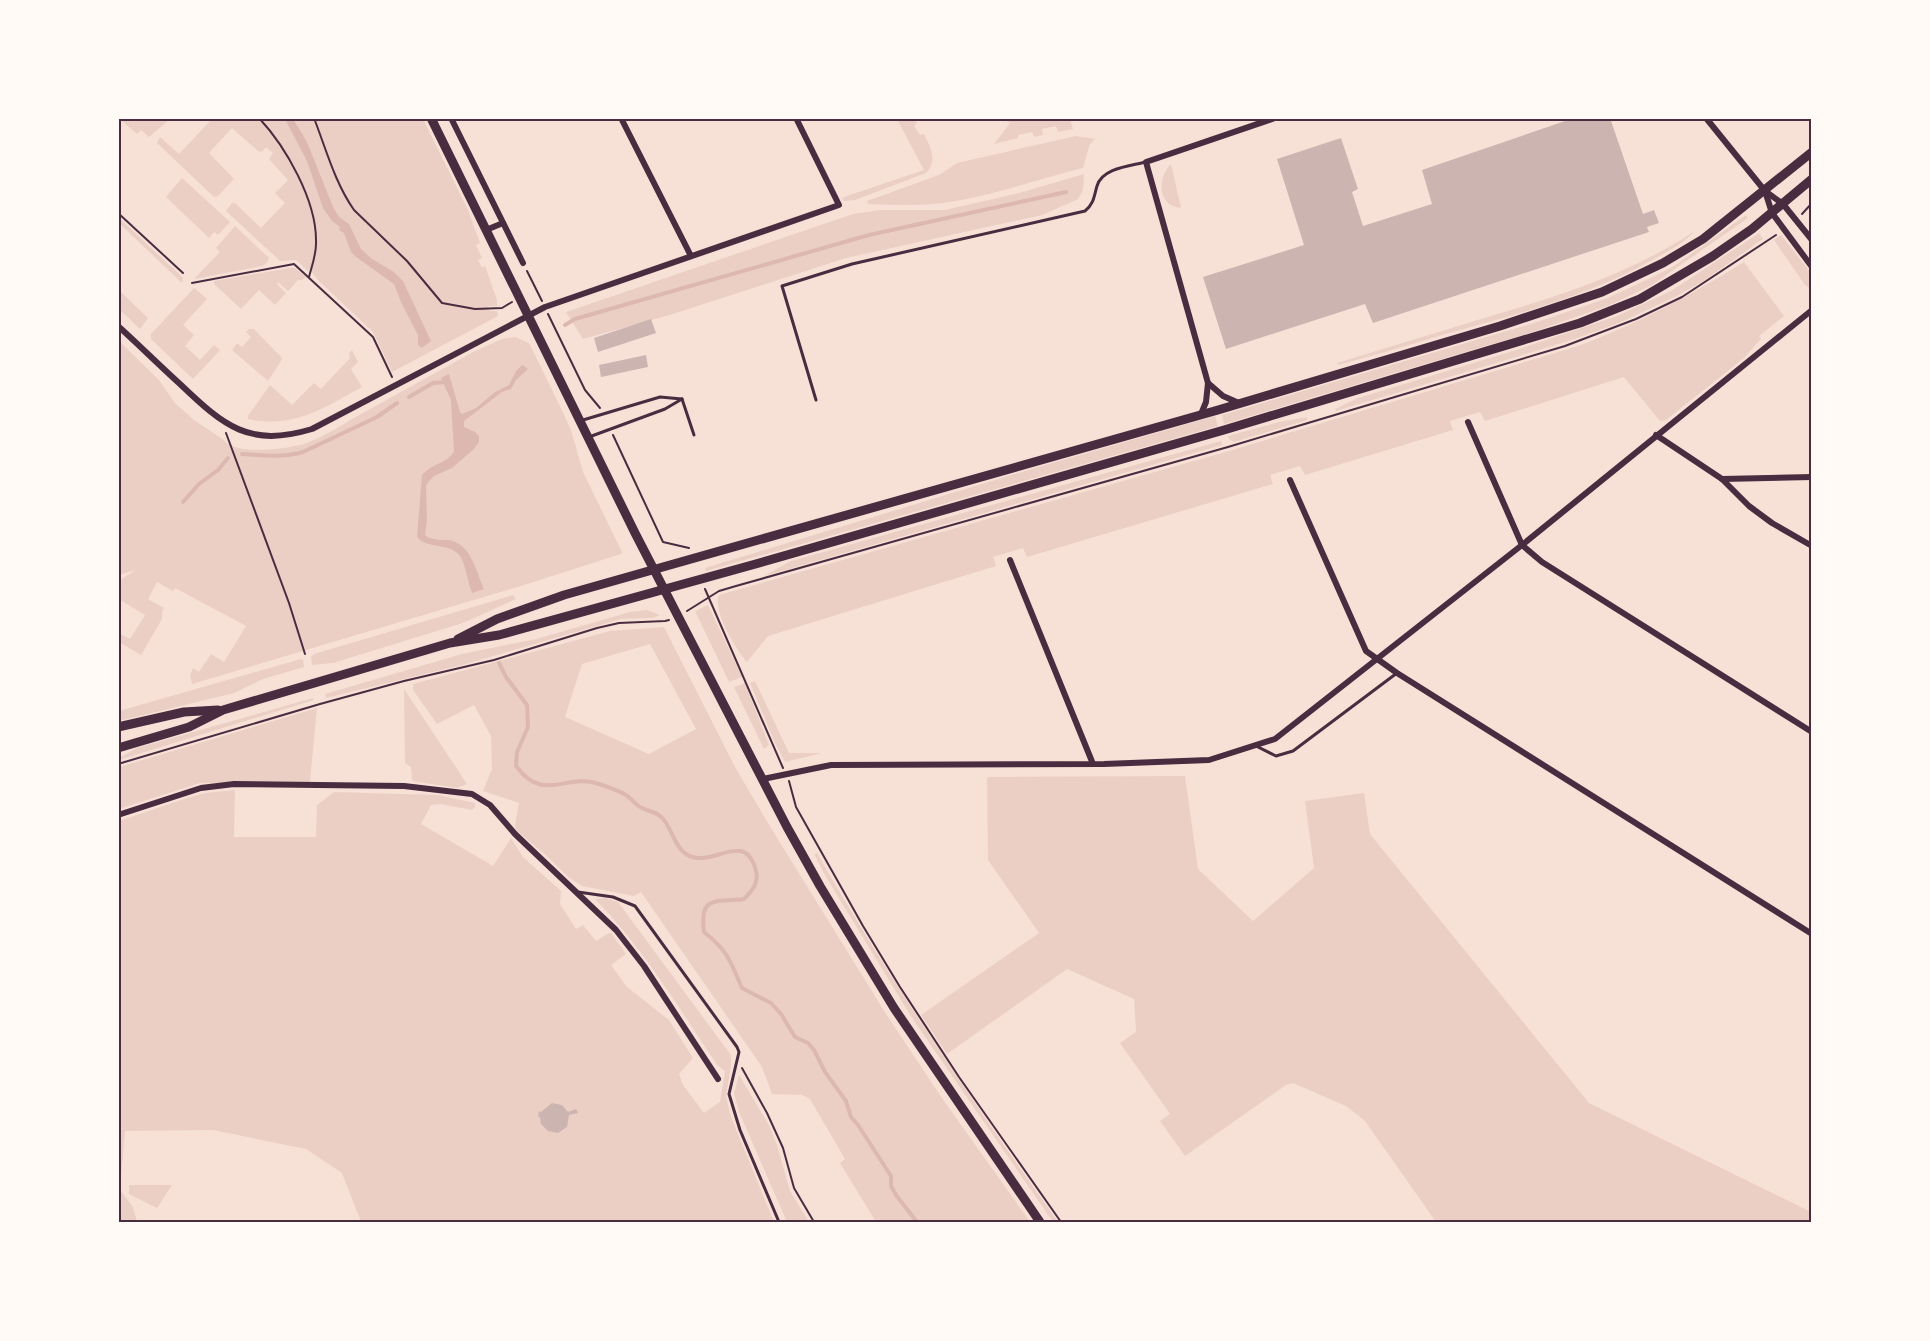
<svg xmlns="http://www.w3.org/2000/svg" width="1930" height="1341" viewBox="0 0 1930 1341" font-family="Figtree,sans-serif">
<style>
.green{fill:#ebcfc5;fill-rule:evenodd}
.water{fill:#dcb8b0}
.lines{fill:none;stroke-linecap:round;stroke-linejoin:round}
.stream{stroke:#dcb8b0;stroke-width:4}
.building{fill:#ccb4b1}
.path{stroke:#4a2c40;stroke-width:2}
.service{stroke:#4a2c40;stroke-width:3}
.minor{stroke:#4a2c40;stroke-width:6}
.secondary{stroke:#4a2c40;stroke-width:9}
.neatline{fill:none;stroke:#4a2c40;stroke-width:2}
</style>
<rect width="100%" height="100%" fill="#f7e1d7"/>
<g class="green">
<path d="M120 119H170L149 137 141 130 137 134Z"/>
<path d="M212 119H423L468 210 480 243 476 245 482 258 478 260 482 268 485 266 497 300V306H487L490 311H497L498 316 392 372 373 332 320 282 309 269 308 271 296 260 280 261 226 211 232 203 236 204 261 228 285 203 275 193 288 180 269 159 273 153 266 147 262 152 258 151 232 128 209 153 234 179 218 196 214 197 157 143 160 137 179 154Z"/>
<path d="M897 119H914L917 123 914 126 920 135 924 134C931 148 938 161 926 173L855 200 844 201 842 199 844 197 924 170Z"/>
<path d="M1004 119H1070L1073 129 1058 132 1056 126 1042 129 1043 135 1034 137 1032 132 1018 135V138L994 144 1010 123Z"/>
<path d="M1076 136 1095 139 1090 144 1083 168C1037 179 990 197 943 203 918 206 893 205 868 204L867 201 939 175 957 163Z"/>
<path d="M1171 164 1181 208C1157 206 1157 178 1171 164Z"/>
<path d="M1084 174 1083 190 1078 199 1042 215 846 258 673 314 583 339 566 312 853 214 880 210H945L1019 193Z"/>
<path d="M182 178 230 222 218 235 214 232 209 238 166 197Z"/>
<path d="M1746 215 1748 218 1652 285 1610 305 1533 332 1224 424 1222 415 1534 323 1608 298 1671 268Z"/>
<path d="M118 217 178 273 183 278 182 283 119 223Z"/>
<path d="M235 226 269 258 267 263 262 266 194 279 220 252 216 248Z"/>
<path d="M1695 231C1684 243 1669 251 1654 259 1588 297 1512 315 1439 336 1406 346 1372 356 1338 365L1337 363C1385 348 1433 334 1481 319 1556 297 1630 274 1695 231Z"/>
<path d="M1759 233 1763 239 1705 280 1675 297 1619 323 1569 341 1336 411 1335 409 1358 398 1516 350 1617 316 1671 291Z"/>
<path d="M1781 235 1811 273V289L1805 285 1774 240Z"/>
<path d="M1744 262 1784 316 1759 336 1761 339 1744 358 1666 420 1660 421 1624 377 1485 421 1480 412 1450 421 1453 430 1305 475 1300 466 1270 475 1273 484 1027 557 1023 548 993 557 996 566 768 636 747 662C736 650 712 610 719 595L1222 453 1578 346C1639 323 1689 296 1744 262Z"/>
<path d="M290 268H295L306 277 302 280H298L288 291 278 282 277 284 286 293 275 305 259 290 241 309 214 284V281Z"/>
<path d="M194 288 207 299 183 325 194 335 185 346 200 360 214 345 220 350 193 379 151 339V334Z"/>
<path d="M119 290 148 318 140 329 119 309Z"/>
<path d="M249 329H254L282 358 281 361 268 381 232 350 237 343 242 347 251 337 246 332Z"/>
<path d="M515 337 529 343 560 406 571 430 583 472 622 552 621 554 521 586 192 684 190 675 193 668 199 672 211 654 224 662 246 626 175 588 173 591 157 582 148 599 164 608 162 612V619L141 655 119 642V633L130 639 145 615 120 600 119 602V581L135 570 119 575V341L159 380 175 403 194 420 224 440C235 456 287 449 304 444 324 437 343 424 361 414 399 393 437 372 475 351L502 339Z"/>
<path d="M352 350 358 362 351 369 362 387C323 408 295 429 248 419V416L270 385 292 405 314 383 321 389 350 358 349 353Z"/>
<path d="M1215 416 1218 426 706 571 705 568 1028 470Z"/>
<path d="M1307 417V420L1234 442 1229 439 1228 436 1279 422Z"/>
<path d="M1221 441 1222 445 764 576 791 561Z"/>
<path d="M513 595 516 599 463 623 333 663 312 665 311 657 314 654Z"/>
<path d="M708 605 742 677 729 682 695 611Z"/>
<path d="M647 610 660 615 653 618 621 619 466 664 326 698 325 694 462 654 536 639 630 612Z"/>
<path d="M664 627 735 767 771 828 886 1014 942 1098 1030 1222H876L840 1163 845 1159 810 1099 802 1095 772 1094 762 1067 641 892 634 896 582 886 568 877 549 858 516 830 515 825 519 803 483 791 492 769 491 736 474 705 437 724 413 690V684L610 631ZM650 644 696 729 649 754 565 717 582 664Z"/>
<path d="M301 659 303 660 304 667 263 679 234 693 119 721V711Z"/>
<path d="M755 681 789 753H822L785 762 775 743 750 683Z"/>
<path d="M745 683 769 745 764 749 734 687Z"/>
<path d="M404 689 467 784 457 788 412 781 411 767 405 763Z"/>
<path d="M313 698 314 700 119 760V758L137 748Z"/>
<path d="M317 708 310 782 200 783 119 809V767Z"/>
<path d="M1185 776 1198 869 1253 921 1314 868 1305 801 1364 793 1370 834 1589 1103 1811 1212V1222H1436L1365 1121 1346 1106 1293 1083 1286 1085 1185 1156 1160 1121 1170 1114 1120 1043 1136 1032 1134 999 1067 969 947 1054 921 1015 1039 933 988 860 987 777Z"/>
<path d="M235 790 234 837H316L317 805 334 792 438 795 475 803V807L472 810 440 804 431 805 421 824 493 866 511 838 523 857 561 891 560 904 576 929 583 925 596 941 609 933H611L626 954 611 965 627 987 669 1020 693 1058 679 1074 683 1085 704 1113 720 1102 725 1071 717 1065C679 1008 643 948 595 899L605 898 618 902 731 1055V1065L726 1097 731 1117 774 1222H361L342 1173 306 1149 213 1130 125 1131 120 1190 133 1207 137 1222H119V821L187 798 205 793Z"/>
<path d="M817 853C890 981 973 1102 1058 1222H1053L912 1018 826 877 814 854Z"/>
<path d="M739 1075 769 1125 777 1145 790 1191 809 1222H787L739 1112 734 1093Z"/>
<path d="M129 1185H172L157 1208 129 1194Z"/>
</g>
<g class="water">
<path d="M285 119H293L307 142 333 207 339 217 349 224 361 249 372 259 394 272 403 281 431 341 422 348 418 345V335L401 302 394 284 356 257 351 252 344 233 339 230 340 227 332 221 323 208 307 161Z"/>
<path d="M522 365 528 369 516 380 511 389 502 392 464 421V427L475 432 479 436V442L474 449 452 468 434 476 428 482 426 486 427 520 425 535C431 540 440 540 448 540 471 543 476 571 484 589L472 593C468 582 466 566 460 556 450 542 428 550 417 537L422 475C431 464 447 463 454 452L451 400 441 378 449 374 460 412 462 414 476 408 495 392 509 385 516 371Z"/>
</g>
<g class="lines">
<g class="stream">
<path d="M565 325 575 319 869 235 1066 192"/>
<path d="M409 397 433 383 446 382"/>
<path d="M242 454C263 455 283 458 303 452L377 417 397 403"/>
<path d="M183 502 199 484 218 470 228 458"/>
<path d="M499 663 506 677 527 705 528 727 517 752 516 766C543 803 565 774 596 783 605 786 618 790 626 795 631 798 635 804 640 807 649 812 657 811 664 820 672 830 675 847 686 854 711 871 745 827 756 871 759 883 752 891 744 899 716 903 699 894 704 932 729 952 730 961 742 988L771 1003 781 1014 795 1037 808 1043 814 1050 825 1072 846 1101 851 1117 858 1125 891 1176V1186L896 1195 917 1222"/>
</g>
</g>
<g class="building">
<path d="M1574 118H1610L1643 214 1654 210 1659 223 1647 227 1649 232 1373 323 1365 304 1226 349 1203 277 1304 245 1277 159 1341 138 1358 189 1352 192 1363 226 1432 204 1422 170Z"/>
<path d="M651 319 656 333 598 352 594 338Z"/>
<path d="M646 355 648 367 601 377 599 365Z"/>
<path d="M552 1103 562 1105 568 1112 576 1109 578 1113 569 1115 567 1127 558 1133 548 1131 541 1124 540 1117H538L539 1111 541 1112Z"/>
</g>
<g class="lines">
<g class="path">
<path d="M259 118C286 147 316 200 316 240 317 253 312 265 309 277"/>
<path d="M314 118C326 149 335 183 354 210L407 261 442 303 475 309 502 308 512 302"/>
<path d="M118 213 183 273"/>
<path d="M1802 214 1812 203"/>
<path d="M527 271 542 301"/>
<path d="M192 283 294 264 373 337 392 377"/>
<path d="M548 314 585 390 600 408"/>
<path d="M226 433 289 603 305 654"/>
<path d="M613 435 663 542 689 548"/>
<path d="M705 589 783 768"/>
<path d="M687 611 719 591 736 586 1228 447 1565 346 1636 319 1682 297 1776 235"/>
<path d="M118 764 320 704 404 681 494 660 597 628 619 623 665 621 669 620"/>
<path d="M789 781 796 807 863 926 900 987 959 1077 1061 1222"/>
<path d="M742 1068 767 1113 783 1148 794 1188 814 1222"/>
</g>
<g class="service">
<path d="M682 399 694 435"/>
<path d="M816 400 782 286 852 264 1085 211C1094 204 1094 196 1097 186 1102 168 1130 166 1146 162"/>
<path d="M583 420 660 397 682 399"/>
<path d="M589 437 665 409 682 399"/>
<path d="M1256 746 1276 756 1293 751 1397 673"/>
<path d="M578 892 613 897 635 906 737 1047 739 1052 729 1094 740 1130 779 1222"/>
</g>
<g class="minor">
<path d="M451 118 523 263"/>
<path d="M621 118 691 256"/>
<path d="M1706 118 1765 191 1783 204 1812 240"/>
<path d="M1765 191 1772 213 1812 267"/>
<path d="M486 230 503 223"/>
<path d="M118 326C139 345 159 365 180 384 224 426 249 448 312 429L545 307 839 205 796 118"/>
<path d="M1208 383 1223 396 1239 403"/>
<path d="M1201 414 1206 402 1208 383 1146 162 1275 118"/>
<path d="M1468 422 1522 545 1542 562 1812 732"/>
<path d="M1656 435 1722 479 1749 506 1772 523 1812 546"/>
<path d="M1722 479 1812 477"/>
<path d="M1290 480 1366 651 1397 673 1812 934"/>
<path d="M1010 560 1093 764"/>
<path d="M763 779 831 765 1104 764 1209 760 1275 739 1522 545 1812 310"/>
<path d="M118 815 201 788 234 784 404 786 472 794 490 805 515 834 616 930 644 966 718 1079"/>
</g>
<g class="secondary">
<path d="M431 118 635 533 787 827 820 886 894 1008 1040 1222"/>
<path d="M458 639 497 619 564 595 1218 410 1500 326 1602 292 1663 263 1703 239 1812 152"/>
<path d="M118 727 184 712 218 710"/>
<path d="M118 748 189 727 223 710 450 643 499 635 752 565 1224 430 1580 323 1640 299 1713 256 1752 229 1812 179"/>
</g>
</g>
<rect width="1930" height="1341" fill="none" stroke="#fffaf5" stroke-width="240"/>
<rect x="120" y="120" width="1690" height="1101" class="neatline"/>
</svg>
